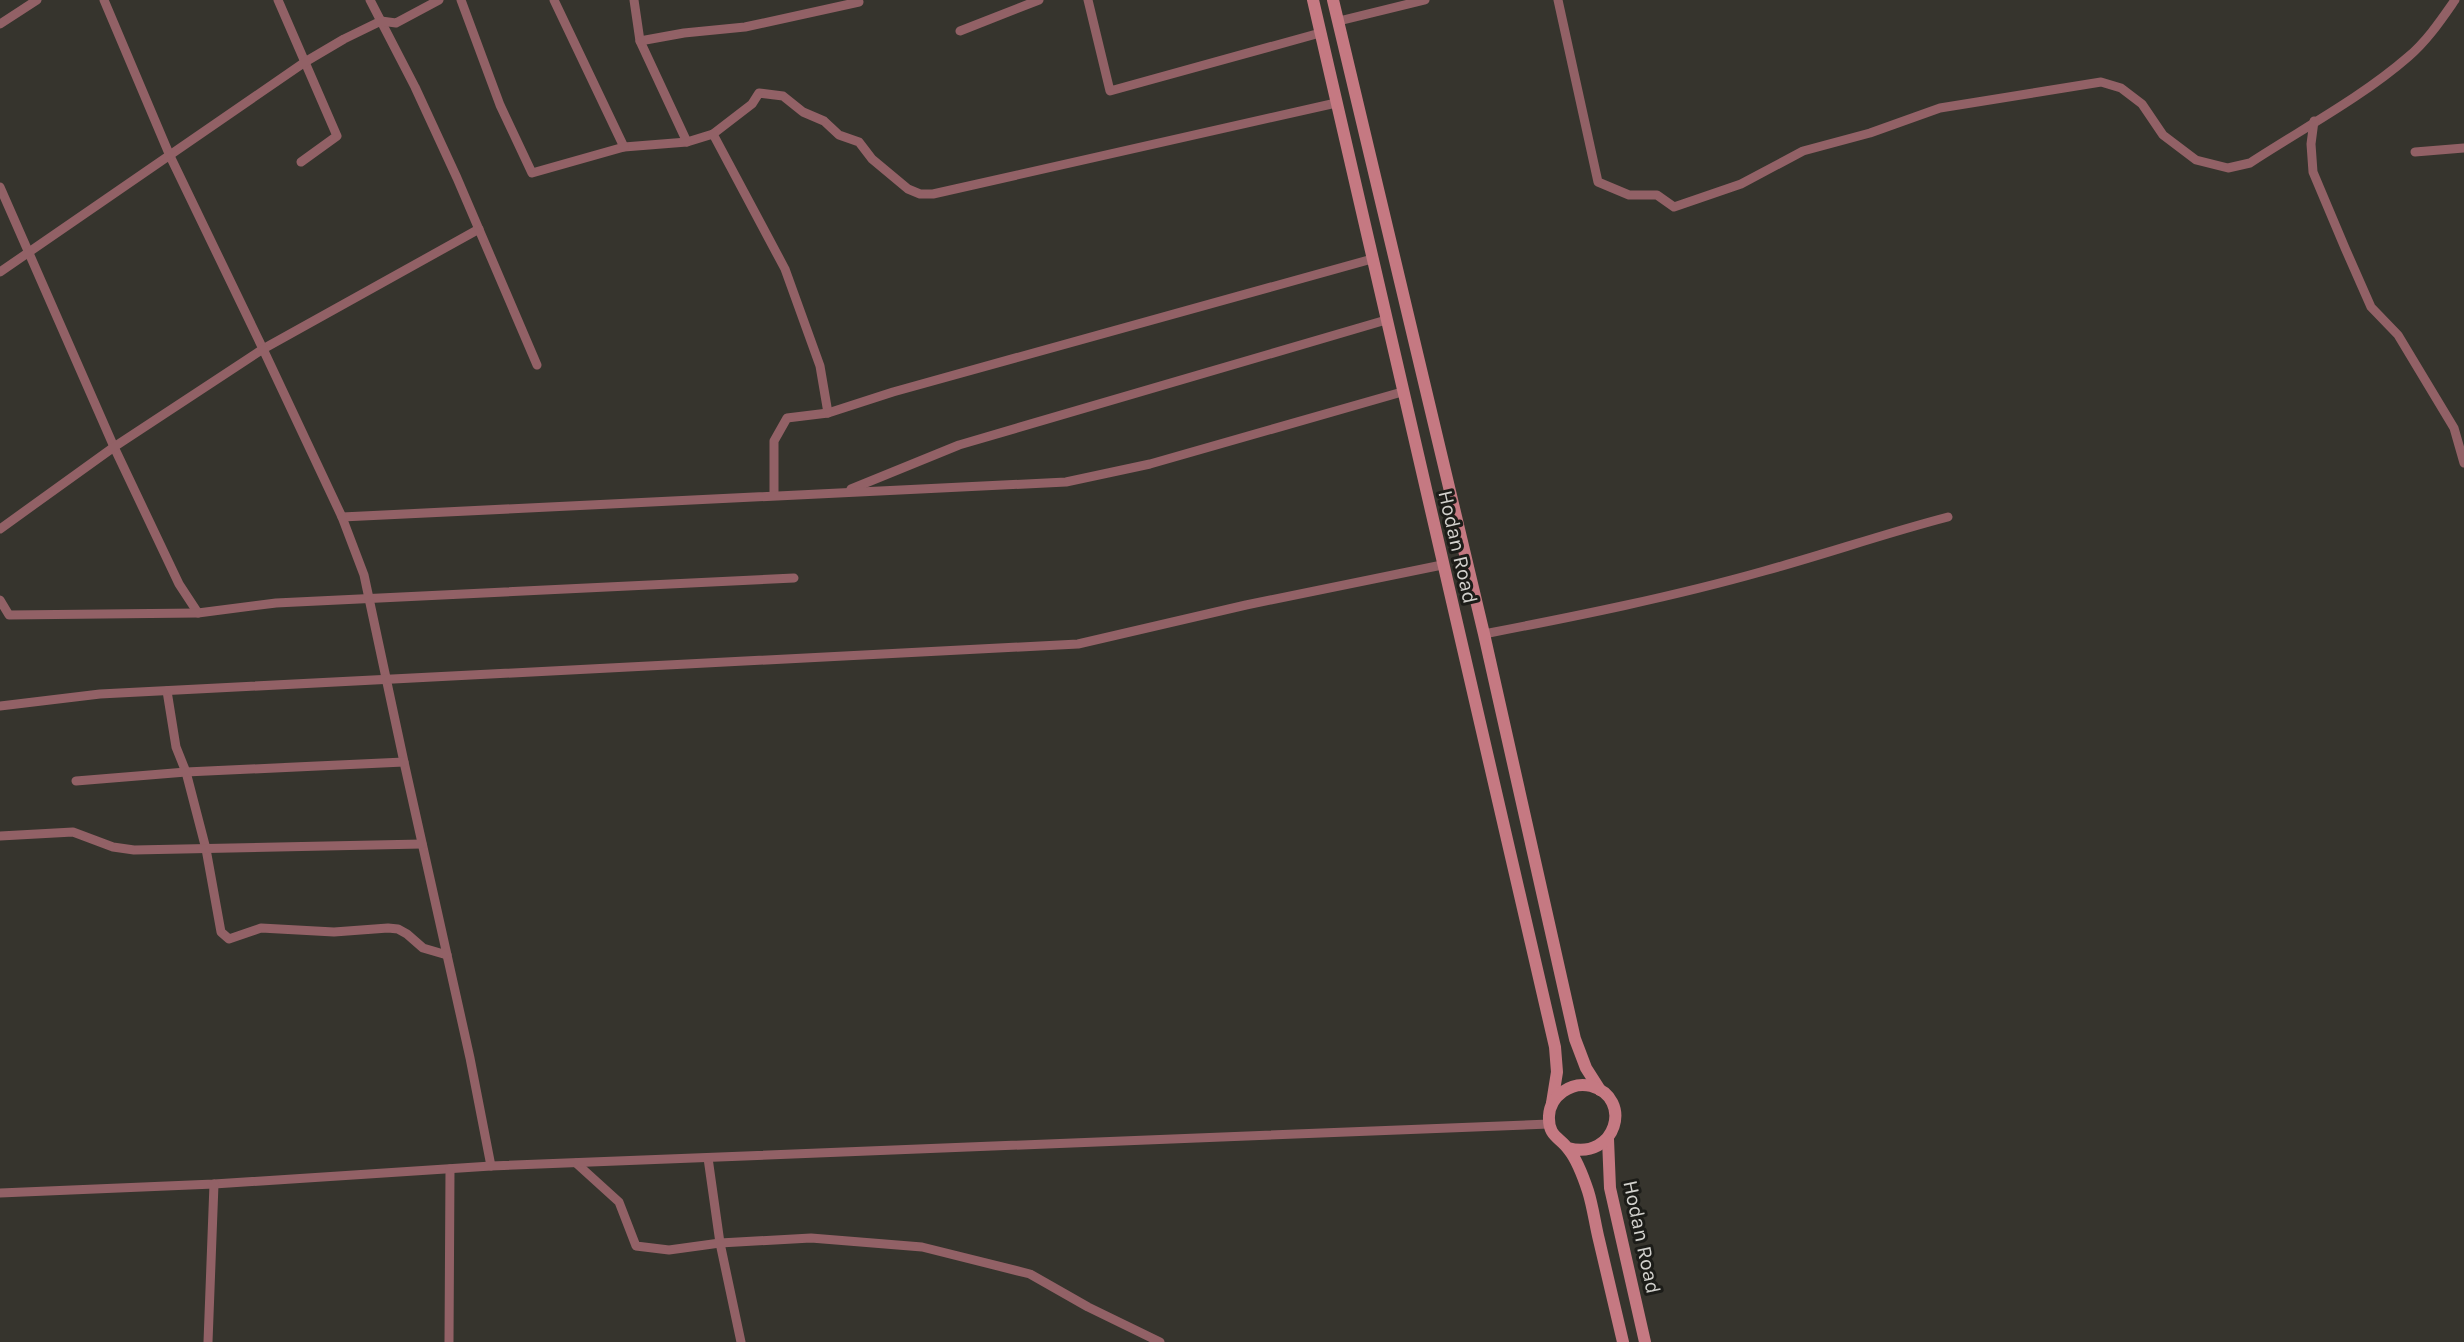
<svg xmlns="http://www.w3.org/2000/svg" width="2464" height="1342" viewBox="0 0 2464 1342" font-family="Karla,sans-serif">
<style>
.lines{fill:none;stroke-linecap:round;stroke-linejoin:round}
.minor{stroke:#926166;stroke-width:9}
.secondary{stroke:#c57982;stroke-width:12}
.labels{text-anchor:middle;stroke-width:6;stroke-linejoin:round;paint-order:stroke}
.street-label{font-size:21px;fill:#d2d1cd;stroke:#1c1c18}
</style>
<rect width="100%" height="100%" fill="#36342d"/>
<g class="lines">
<g class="minor">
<path d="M104 0 170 156 263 349 479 229"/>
<path d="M278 0 337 136 301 162"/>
<path d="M370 0 415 87 457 178 537 365"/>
<path d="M461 0 500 105 532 173 624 147 687 142 713 134 752 104 759 93 783 96 803 112 824 121 839 135 859 142 872 159 908 189 920 194H933L1336 103"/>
<path d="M554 0 624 147"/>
<path d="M634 0 640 41 687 142"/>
<path d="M1088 0 1110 91 1320 33"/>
<path d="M1558 0 1598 182 1629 195H1657L1674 207 1741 184 1803 151 1870 133 1940 108 2101 82 2121 88 2142 104 2163 135 2196 160 2228 168 2250 163C2302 129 2362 97 2408 57 2427 41 2441 20 2455 0"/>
<path d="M1339 21 1425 0"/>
<path d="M0 24 37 0"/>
<path d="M960 31 1039 0"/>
<path d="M640 41 684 33 745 27 859 2"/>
<path d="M2314 121 2311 144 2313 172 2345 248 2371 307 2398 335 2454 428 2464 463"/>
<path d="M713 134 785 269 820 366 828 413"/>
<path d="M2415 152 2464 148"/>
<path d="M0 187 114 447 179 584 198 613 276 603 794 578"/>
<path d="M0 272 305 62 344 39 381 21 396 23 439 0"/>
<path d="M851 489 959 445 1386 320"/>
<path d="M774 495V441L787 418 828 413 893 392 1372 259"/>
<path d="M342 517 1066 482 1150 464 1402 392"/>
<path d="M0 529 114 447 263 349 342 517 364 575 404 762 470 1058 491 1166"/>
<path d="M0 600 9 615 198 613"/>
<path d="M1484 634C1577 616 1672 597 1764 571 1826 554 1886 533 1948 517"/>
<path d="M167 691 176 747 186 772 206 849 221 932 229 939 261 928 334 932 388 928 398 929 407 934 423 948 447 955"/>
<path d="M0 706 100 694 1078 644 1246 605 1442 565"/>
<path d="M76 781 186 772 404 762"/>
<path d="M0 836 73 832 113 847 134 850 422 844"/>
<path d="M708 1158 720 1243 741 1342"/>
<path d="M576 1163 619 1202 636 1246 669 1250 720 1243 811 1238 922 1247 1030 1274 1088 1307 1160 1342"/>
<path d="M0 1193 214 1184 491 1166 1549 1124"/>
<path d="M208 1342 214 1184"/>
<path d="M449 1342 450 1169"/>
</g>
<g class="secondary">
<path d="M1313 0 1555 1047 1557 1072 1552 1103"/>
<path d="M1333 0 1484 634 1575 1039 1586 1068 1600 1090"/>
<path d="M1608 1139 1610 1188 1645 1342"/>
<path d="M1568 1148C1616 1161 1634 1098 1591 1086 1571 1081 1550 1096 1549 1116 1548 1137 1560 1137 1569 1150 1577 1160 1584 1179 1588 1191 1593 1207 1595 1224 1599 1240 1607 1274 1615 1308 1623 1342"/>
</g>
</g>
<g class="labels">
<g class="street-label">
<text transform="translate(1458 547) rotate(77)" y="7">Hodan Road</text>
<text transform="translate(1642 1237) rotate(78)" y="7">Hodan Road</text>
</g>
</g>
</svg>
